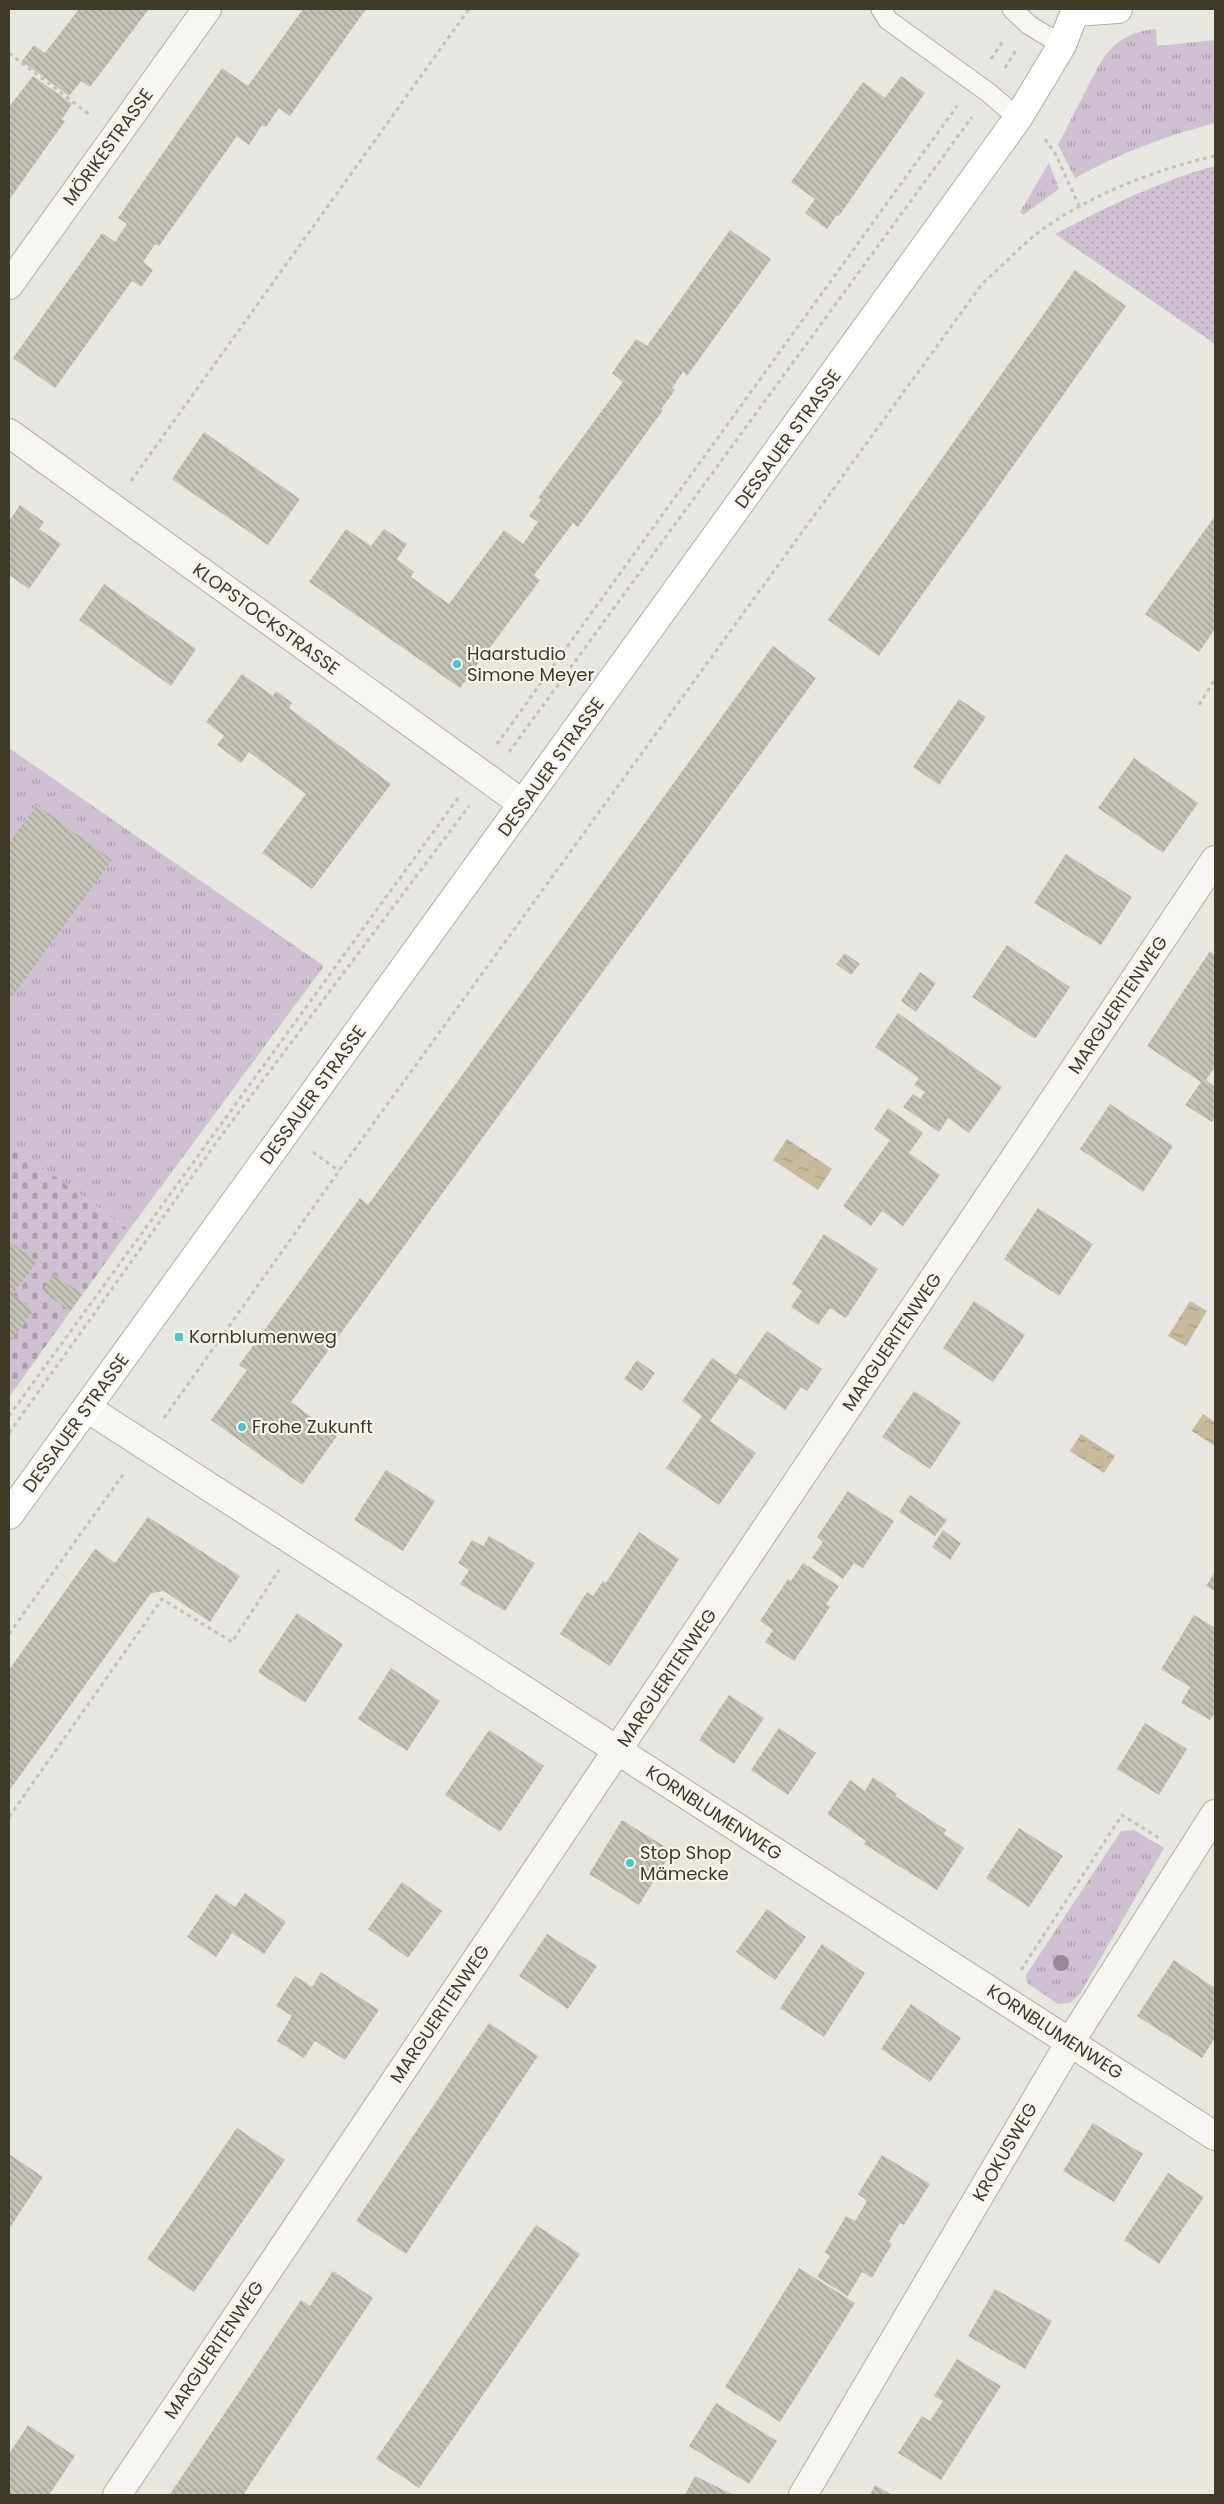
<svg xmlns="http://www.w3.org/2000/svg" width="1224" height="2504" viewBox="0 0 1224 2504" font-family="Poppins,sans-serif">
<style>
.grass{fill:url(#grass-tufts)}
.cemetery{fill:url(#cemetery-stones)}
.garden{fill:url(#garden-dots)}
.water{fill:url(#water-ripples)}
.building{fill:url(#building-back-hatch)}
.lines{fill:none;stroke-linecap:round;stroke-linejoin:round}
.lane-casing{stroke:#b2afa5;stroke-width:21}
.street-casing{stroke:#b2afa5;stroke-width:30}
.secondary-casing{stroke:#b2afa5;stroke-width:30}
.path{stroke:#c3c1ba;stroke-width:3;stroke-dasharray:4 4;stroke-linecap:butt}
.lane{stroke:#f7f6f2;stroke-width:19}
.street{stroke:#f7f6f2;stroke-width:28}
.secondary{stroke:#fff;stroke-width:28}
.tree{fill:#998696}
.poi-dot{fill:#4ac7c8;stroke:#f6f4ef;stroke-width:2}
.labels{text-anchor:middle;stroke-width:4.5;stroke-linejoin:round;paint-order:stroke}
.street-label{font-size:18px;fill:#3f3a29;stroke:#f6f4ef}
.poi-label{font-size:18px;fill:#3f3a29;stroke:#f6f4ef;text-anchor:start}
</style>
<defs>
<pattern id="grass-tufts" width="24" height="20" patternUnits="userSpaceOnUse" patternTransform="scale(1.25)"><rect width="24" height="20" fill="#d0c1d2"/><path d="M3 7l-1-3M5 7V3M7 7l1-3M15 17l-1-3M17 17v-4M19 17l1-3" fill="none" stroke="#aa9eaa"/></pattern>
<pattern id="cemetery-stones" width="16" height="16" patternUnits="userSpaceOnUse" patternTransform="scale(1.25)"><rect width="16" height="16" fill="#d0c1d2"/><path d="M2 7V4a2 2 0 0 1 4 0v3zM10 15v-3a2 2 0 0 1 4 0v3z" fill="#aa9eaa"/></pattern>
<pattern id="garden-dots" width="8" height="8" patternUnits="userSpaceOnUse" patternTransform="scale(1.25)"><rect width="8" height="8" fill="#d0c1d2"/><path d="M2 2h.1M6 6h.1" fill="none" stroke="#aa9eaa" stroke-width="1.8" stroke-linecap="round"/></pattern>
<pattern id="water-ripples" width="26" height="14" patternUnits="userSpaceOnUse" patternTransform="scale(1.25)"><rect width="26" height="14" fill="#c7b99c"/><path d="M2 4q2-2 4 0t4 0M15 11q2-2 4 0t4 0" fill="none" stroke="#a3977f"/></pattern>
<pattern id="building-back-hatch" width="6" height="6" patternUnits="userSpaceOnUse" patternTransform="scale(1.25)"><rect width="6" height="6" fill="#c5c2b7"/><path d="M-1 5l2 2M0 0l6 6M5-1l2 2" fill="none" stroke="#a19f95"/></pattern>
</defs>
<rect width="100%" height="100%" fill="#e8e6e0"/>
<g class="grass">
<path d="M1156 29 1157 46 1215 40V123C1166 136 1120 153 1075 178L1058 145C1067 127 1076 110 1085 92 1102 58 1113 33 1156 29Z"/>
<path d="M1049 163 1059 189 1023 215 1020 212Z"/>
<path d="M9 748 324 966 129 1230 9 1143Z"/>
<path d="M1134 1830 1164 1848 1080 1994 1070 2003 1058 2004 1027 1983 1026 1975 1121 1831Z"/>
</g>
<path class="cemetery" d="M9 1143 129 1230 9 1397Z"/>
<path class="garden" d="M1215 166V344L1055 234C1107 207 1159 181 1215 166Z"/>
<g class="water">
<path d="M787 1139 832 1169 818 1190 773 1160Z"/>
<path d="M1190 1301 1207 1311 1186 1346 1168 1336Z"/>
<path d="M1203 1414 1215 1422V1446L1192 1431Z"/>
<path d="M1081 1434 1115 1456 1104 1473 1070 1451Z"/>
</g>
<g class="building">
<path d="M79 9H149L90 87 81 81 69 96 22 61 34 45 45 53Z"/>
<path d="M303 9H366L290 116 279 108 266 127 262 125 249 145 237 136 159 246 155 244 143 262 153 270 141 287 132 281 55 388 13 358 102 233 115 242 127 224 118 218 222 68 248 86Z"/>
<path d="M33 76 72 104 62 119 65 121 9 200V107Z"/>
<path d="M901 76 925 93 839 216 837 215 827 229 805 213 815 199 791 182 863 82 885 98Z"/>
<path d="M730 230 771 259 687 376 683 372 672 388 675 390 661 409 663 410 578 527 573 523 534 575 540 580 460 688 309 582 346 529 371 546 384 529 407 544 397 559 414 572 411 577 449 604 504 530 523 544 538 522 529 516 541 500 538 498 623 382 612 373 636 339 647 346Z"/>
<path d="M1075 270 1126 306 879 656 828 620Z"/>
<path d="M204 432 300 499 268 545 172 479Z"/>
<path d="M20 505 44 522 39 529 61 544 29 589 9 575V521Z"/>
<path d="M1215 516V629L1199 652 1145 614Z"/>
<path d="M104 584 196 649 171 686 79 620Z"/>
<path d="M773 646 816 678 291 1402 337 1436 302 1485 211 1420 247 1370 239 1365 360 1198 368 1205Z"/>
<path d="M242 674 273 696 276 691 292 703 289 708 391 784 312 889 262 853 306 794 249 752 241 763 217 745 224 736 206 722Z"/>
<path d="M959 699 986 717 939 785 913 767Z"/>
<path d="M1134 758 1198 803 1163 853 1098 808Z"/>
<path d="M37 805 112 860 9 1001V843Z"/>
<path d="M1066 854 1132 897 1101 945 1034 903Z"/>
<path d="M1007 945 1070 987 1035 1039 972 997Z"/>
<path d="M1210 951 1215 955V1067L1206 1080 1215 1087V1117L1212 1122 1185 1105 1201 1082 1147 1046Z"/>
<path d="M845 953 860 964 851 975 836 964Z"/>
<path d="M920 972 936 983 916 1012 901 1001Z"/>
<path d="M898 1013 1002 1087 969 1133 948 1118 939 1132 903 1107 913 1094 920 1099 925 1092 914 1085 919 1078 875 1047Z"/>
<path d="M1110 1104 1173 1146 1143 1192 1080 1149Z"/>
<path d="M888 1108 923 1133 909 1153 940 1175 903 1226 882 1211 871 1226 843 1206 890 1140 874 1129Z"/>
<path d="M1038 1208 1093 1244 1059 1296 1004 1259Z"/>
<path d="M824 1234 878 1269 846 1318 830 1308 818 1325 791 1307 802 1291 792 1284Z"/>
<path d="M9 1241 37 1262 13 1294 34 1310 9 1344Z"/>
<path d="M54 1274 82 1294 70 1311 42 1291Z"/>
<path d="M974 1301 1025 1335 993 1382 943 1348Z"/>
<path d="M767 1331 822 1369 807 1391 801 1387 785 1410 740 1378 710 1421 756 1453 719 1505 666 1468 702 1416 682 1401 712 1358 736 1375Z"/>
<path d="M637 1360 655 1373 642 1391 624 1379Z"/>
<path d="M914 1391 961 1422 930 1469 882 1437Z"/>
<path d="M386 1470 435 1501 403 1551 354 1520Z"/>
<path d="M848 1491 894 1521 863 1568 854 1563 843 1579 812 1558 823 1542 817 1537Z"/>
<path d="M910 1495 947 1520 935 1536 899 1512Z"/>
<path d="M148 1517 240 1576 210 1622 164 1591 151 1593 9 1791V1670L95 1549 115 1563Z"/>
<path d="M943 1530 961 1543 950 1560 932 1547Z"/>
<path d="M639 1532 679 1559 610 1666 560 1634 587 1592 593 1596 603 1581 606 1583Z"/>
<path d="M489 1536 535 1563 505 1611 460 1584 469 1570 458 1563 472 1540 483 1546Z"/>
<path d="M803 1563 839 1586 826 1604 830 1607 794 1661 765 1642 773 1630 760 1621 788 1579 791 1581Z"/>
<path d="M1215 1572V1591L1206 1586Z"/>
<path d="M297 1613 343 1644 305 1703 258 1672Z"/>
<path d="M1194 1615 1215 1628V1712L1210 1720 1181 1703 1190 1687 1161 1669Z"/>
<path d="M391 1668 440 1701 407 1751 358 1719Z"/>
<path d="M729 1695 764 1718 734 1764 699 1740Z"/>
<path d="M1145 1723 1187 1749 1159 1795 1117 1769Z"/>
<path d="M779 1728 816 1753 788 1795 751 1770Z"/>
<path d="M489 1730 544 1766 500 1832 445 1795Z"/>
<path d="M873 1777 897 1794 895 1796 946 1830 944 1834 964 1848 937 1890 864 1844 866 1841 827 1814 850 1780 865 1791Z"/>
<path d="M622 1820 672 1851 639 1905 589 1874Z"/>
<path d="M1019 1828 1063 1856 1029 1907 986 1878Z"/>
<path d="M402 1882 442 1911 408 1958 368 1929Z"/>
<path d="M245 1893 286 1922 264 1954 232 1933 216 1957 187 1937 216 1894 235 1907Z"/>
<path d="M767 1909 806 1937 775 1980 736 1952Z"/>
<path d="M547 1934 597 1966 568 2009 519 1976Z"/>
<path d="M822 1944 865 1973 824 2037 780 2008Z"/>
<path d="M1174 1960 1215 1988V2038L1202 2058 1137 2016Z"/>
<path d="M321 1972 379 2010 345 2060 315 2041 304 2058 277 2041 292 2016 276 2006 295 1976 312 1987Z"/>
<path d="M911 2004 961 2038 930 2082 881 2049Z"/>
<path d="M489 2023 538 2056 406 2254 356 2221Z"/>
<path d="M1093 2123 1143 2154 1114 2202 1063 2171Z"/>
<path d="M237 2128 285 2160 194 2292 147 2259Z"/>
<path d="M9 2154 43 2177 9 2229Z"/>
<path d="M882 2155 930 2184 904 2225 900 2223 889 2241 892 2244 872 2278 862 2272 848 2296 817 2277 830 2256 825 2252 846 2216 855 2221 867 2201 858 2194Z"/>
<path d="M1168 2173 1204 2197 1159 2264 1124 2240Z"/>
<path d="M536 2225 580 2254 419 2488 376 2459Z"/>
<path d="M799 2268 855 2303 780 2422 725 2387Z"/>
<path d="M333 2271 373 2298 243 2495 170 2494 301 2300 310 2306Z"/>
<path d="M995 2289 1052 2321 1025 2369 968 2336Z"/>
<path d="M957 2359 1001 2386 941 2480 898 2453 922 2416 930 2421 943 2401 934 2396Z"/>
<path d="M716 2403 777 2441 749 2484 689 2446Z"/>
<path d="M28 2425 75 2456 49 2495H9V2454Z"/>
<path d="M695 2476 734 2495H685Z"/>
<path d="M875 2485 892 2495H870Z"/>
</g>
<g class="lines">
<defs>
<g id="lane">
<path d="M881 9 888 20 989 93 1018 118"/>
<path d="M1012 9 1029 25 1062 45"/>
</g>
<g id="street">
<path d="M9 285 207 9"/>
<path d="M9 433 523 804"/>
<path d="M87 1408 1215 2136"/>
<path d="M117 2495 1215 860"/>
<path d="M803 2495 1070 2042 1215 1814"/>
</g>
<g id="secondary">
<path d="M1075 12 1118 9"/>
<path d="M9 1515 1018 118 1062 45 1076 9"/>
</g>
</defs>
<use href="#lane" class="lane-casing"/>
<use href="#street" class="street-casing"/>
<use href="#secondary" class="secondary-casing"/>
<g class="path">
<path d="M9 53 90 115"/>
<path d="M991 59 1003 41"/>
<path d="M1005 68 1016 50"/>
<path d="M1045 139 1056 155 1080 208"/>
<path d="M131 481 469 9"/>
<path d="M1199 705 1215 679"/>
<path d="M497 744 957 106"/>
<path d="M509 752 972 117"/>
<path d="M313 1152 339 1171"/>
<path d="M9 1416 458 798"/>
<path d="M164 1418 339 1171 982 284C1000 268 1017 250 1035 235 1084 197 1156 169 1215 156"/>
<path d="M9 1433 221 1136 469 806"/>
<path d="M9 1634 125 1472"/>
<path d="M9 1817 162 1599 232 1642 279 1570"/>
<path d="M1021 1970 1122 1815 1159 1838"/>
</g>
<use href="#lane" class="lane"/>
<use href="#street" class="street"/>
<use href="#secondary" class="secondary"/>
</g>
<circle class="tree" cx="1061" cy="1963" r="8"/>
<g class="poi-dot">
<circle cx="457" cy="664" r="5"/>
<rect x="174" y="1332" width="10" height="10" rx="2.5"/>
<circle cx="242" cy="1427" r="5"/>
<circle cx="630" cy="1863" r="5"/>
</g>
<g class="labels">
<g class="street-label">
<text transform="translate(108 147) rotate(-54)" y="6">MÖRIKESTRASSE</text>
<text transform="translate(788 439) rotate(-54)" y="6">DESSAUER STRASSE</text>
<text transform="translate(266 619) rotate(36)" y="6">KLOPSTOCKSTRASSE</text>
<text transform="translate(551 767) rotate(-54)" y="6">DESSAUER STRASSE</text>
<text transform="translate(1118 1005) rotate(-56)" y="6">MARGUERITENWEG</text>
<text transform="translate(313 1095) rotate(-54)" y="6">DESSAUER STRASSE</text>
<text transform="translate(892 1342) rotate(-56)" y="6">MARGUERITENWEG</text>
<text transform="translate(76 1423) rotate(-54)" y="6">DESSAUER STRASSE</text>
<text transform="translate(667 1678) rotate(-56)" y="6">MARGUERITENWEG</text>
<text transform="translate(714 1813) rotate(33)" y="6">KORNBLUMENWEG</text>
<text transform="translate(440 2014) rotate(-56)" y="6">MARGUERITENWEG</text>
<text transform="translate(1055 2032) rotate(33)" y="6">KORNBLUMENWEG</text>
<text transform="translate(1005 2152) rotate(-60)" y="6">KROKUSWEG</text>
<text transform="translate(214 2350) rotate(-56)" y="6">MARGUERITENWEG</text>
</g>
<g class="poi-label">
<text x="467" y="660">Haarstudio<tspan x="467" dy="21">Simone Meyer</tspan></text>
<text x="189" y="1343">Kornblumenweg</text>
<text x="252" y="1433">Frohe Zukunft</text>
<text x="640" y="1859">Stop Shop<tspan x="640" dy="21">Mämecke</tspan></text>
</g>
</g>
<rect width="1224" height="2504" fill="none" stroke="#3f3a29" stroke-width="20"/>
</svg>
